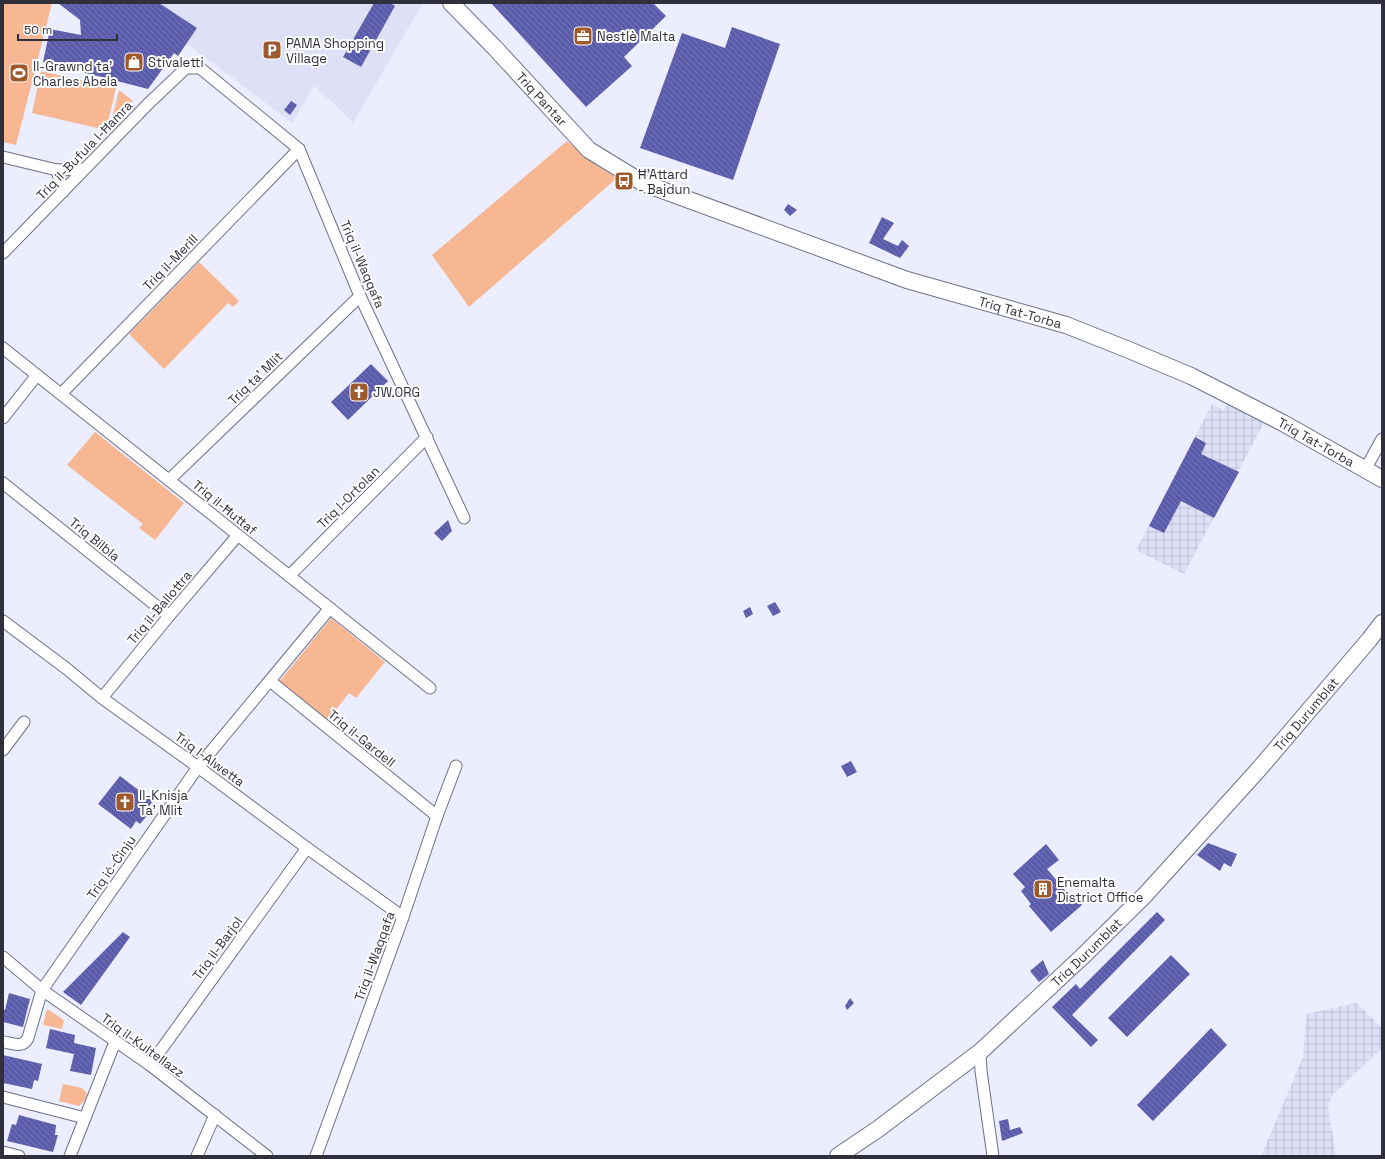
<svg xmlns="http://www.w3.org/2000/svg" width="1385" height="1159" viewBox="0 0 1385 1159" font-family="'Space Grotesk',sans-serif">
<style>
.built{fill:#dee0f6}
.industrial{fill:url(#industrial-grid)}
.green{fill:#f7b792}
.building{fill:url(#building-back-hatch)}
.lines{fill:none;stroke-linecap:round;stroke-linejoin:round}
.street-casing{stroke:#6e7089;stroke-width:13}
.secondary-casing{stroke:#6e7089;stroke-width:18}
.street{stroke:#fff;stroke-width:11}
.secondary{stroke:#fff;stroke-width:16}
.labels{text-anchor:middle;stroke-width:4;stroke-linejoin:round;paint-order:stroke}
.poi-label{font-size:13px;fill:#2f303b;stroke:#fff;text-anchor:start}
.street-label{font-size:13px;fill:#2f303b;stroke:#fff}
</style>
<defs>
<pattern id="industrial-grid" width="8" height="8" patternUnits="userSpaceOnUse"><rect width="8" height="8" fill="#dee0f6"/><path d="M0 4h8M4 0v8" fill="none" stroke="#bfc0d4"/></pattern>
<pattern id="building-back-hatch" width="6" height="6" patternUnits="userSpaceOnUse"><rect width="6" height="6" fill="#5c5cac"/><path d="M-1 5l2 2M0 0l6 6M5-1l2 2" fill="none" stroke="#7575b2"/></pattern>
</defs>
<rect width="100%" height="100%" fill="#ecedff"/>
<path class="built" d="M159 3H423L353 123 334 104 314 86 292 123 186 43Z"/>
<g class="industrial">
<path d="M1229 401 1267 417 1184 574 1136 550 1212 404 1223 410Z"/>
<path d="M1357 1003 1382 1028V1048L1332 1095 1328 1107 1336 1156H1261L1303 1057 1306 1014Z"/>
</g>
<g class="green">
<path d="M3 3H52L16 145 3 142Z"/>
<path d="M41 71 116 88 106 130 32 113Z"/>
<path d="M119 90 133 101 117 117 113 115Z"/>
<path d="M567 141 596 165 617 178 469 307 432 255Z"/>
<path d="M199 262 239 301 233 307 228 303 164 369 129 334Z"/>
<path d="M95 432 184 503 155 540 139 528 143 524 67 465Z"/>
<path d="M331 618 385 662 356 698 349 693 327 721 279 682Z"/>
<path d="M47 1009 64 1020 62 1029 43 1025Z"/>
<path d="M63 1084 82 1088 87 1093 85 1100 79 1106 59 1101Z"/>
</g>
<g class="building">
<path d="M58 3H159L197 28 178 56 174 53 148 89 43 62 50 29 81 35 80 20Z"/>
<path d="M374 3H390L395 6 361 67 343 57Z"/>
<path d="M491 3H653L666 16 624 57 632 66 586 107Z"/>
<path d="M732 27 780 44 733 180 640 148 682 33 725 48Z"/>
<path d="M291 101 297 105 290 115 284 110Z"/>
<path d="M788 204 797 210 790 216 784 210Z"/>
<path d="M882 217 894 223 883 239 898 246 902 240 909 246 900 258 869 243Z"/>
<path d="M371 364 388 381 348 420 331 402Z"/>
<path d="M1195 437 1206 443 1201 454 1239 472 1214 518 1181 501 1164 533 1149 526Z"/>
<path d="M448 520 452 531 442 541 434 533Z"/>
<path d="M775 602 781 612 773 616 767 606Z"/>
<path d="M750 607 753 614 746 618 743 611Z"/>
<path d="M851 761 857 772 847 777 841 766Z"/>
<path d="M120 776 153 801 146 810 150 812 140 824 136 821 131 829 98 804Z"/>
<path d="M1208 843 1237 854 1231 867 1224 863 1220 871 1197 855Z"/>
<path d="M1046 844 1059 860 1047 869 1069 895 1071 893 1082 905 1051 932 1029 906 1031 904 1021 891 1025 887 1013 874Z"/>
<path d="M1157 912 1165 920 1072 1015 1098 1040 1091 1047 1052 1007 1076 984 1080 989Z"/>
<path d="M123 932 130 937 81 1005 63 992Z"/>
<path d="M1171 955 1190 974 1127 1037 1108 1018Z"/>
<path d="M1043 960 1049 974 1039 982 1030 971Z"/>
<path d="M9 993 30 999 23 1027 3 1022V1010H5Z"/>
<path d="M850 998 854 1003 847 1010 845 1006Z"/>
<path d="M1211 1028 1227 1045 1153 1121 1137 1105Z"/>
<path d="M50 1029 75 1035 74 1043 96 1048 91 1075 70 1071 74 1054 46 1048Z"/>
<path d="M3 1055 42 1064 38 1081 34 1080 32 1089 3 1083Z"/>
<path d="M19 1115 56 1125 55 1135H58L53 1152 7 1141 12 1124 16 1125Z"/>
<path d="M1008 1119 1010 1130 1020 1127 1023 1133 1002 1141 999 1121Z"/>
</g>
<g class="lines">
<defs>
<g id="street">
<path d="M3 157 57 170 84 169"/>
<path d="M57 170 63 192"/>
<path d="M3 253 149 103 186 68H200L299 149 360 296 464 518"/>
<path d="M3 348 430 688"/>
<path d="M61 394 299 149"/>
<path d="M3 418 37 375"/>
<path d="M1365 470 1382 439"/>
<path d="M169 480 360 296"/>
<path d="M3 483 169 616"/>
<path d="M289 576 427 437"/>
<path d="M3 621 67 669 102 698 198 767 307 848 403 917"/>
<path d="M270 681 437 816"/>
<path d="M102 698 169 616 238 535"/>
<path d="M3 750 24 722"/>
<path d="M3 957 42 990 150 1065 267 1156"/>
<path d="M4 1042C14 1044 23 1048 28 1038L42 990 198 767 330 608"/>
<path d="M980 1052 981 1071 993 1156"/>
<path d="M150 1065 307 848"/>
<path d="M3 1097 85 1118"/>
<path d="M3 1152 19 1156"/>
<path d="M70 1156 115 1042"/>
<path d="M197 1156 215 1115"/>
<path d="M316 1156 403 917 437 816 456 766"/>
</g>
<g id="secondary">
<path id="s1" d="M451 3 495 48 589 150 643 183 907 280 1066 325 1129 350 1191 376 1283 423 1382 479"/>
<path id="s2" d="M838 1156 878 1129 980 1052 1082 957 1145 895 1259 769 1369 640 1382 623"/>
</g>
</defs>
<use href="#street" class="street-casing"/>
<use href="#secondary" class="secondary-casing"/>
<use href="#street" class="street"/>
<use href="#secondary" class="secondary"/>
</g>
<defs>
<symbol id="office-square" viewBox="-11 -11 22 22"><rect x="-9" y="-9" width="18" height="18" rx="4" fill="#9e592c" stroke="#fff"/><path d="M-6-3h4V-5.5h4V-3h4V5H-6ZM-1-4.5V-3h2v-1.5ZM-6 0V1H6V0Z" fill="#fff"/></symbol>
<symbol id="parking-square" viewBox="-11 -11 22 22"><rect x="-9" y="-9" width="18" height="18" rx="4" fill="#9e592c" stroke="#fff"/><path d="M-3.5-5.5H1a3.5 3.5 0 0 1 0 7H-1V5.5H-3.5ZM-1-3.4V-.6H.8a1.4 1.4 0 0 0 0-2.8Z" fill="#fff"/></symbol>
<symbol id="shop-square" viewBox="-11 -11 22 22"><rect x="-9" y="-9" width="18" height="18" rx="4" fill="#9e592c" stroke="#fff"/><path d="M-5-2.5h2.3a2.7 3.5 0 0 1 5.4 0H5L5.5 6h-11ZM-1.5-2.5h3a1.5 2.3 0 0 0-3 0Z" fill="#fff"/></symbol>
<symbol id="stadium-square" viewBox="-11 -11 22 22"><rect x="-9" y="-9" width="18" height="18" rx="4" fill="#9e592c" stroke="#fff"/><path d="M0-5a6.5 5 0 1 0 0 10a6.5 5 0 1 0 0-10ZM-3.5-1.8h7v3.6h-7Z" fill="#fff"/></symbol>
<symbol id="bus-square" viewBox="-11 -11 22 22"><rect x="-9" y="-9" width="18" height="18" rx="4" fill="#9e592c" stroke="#fff"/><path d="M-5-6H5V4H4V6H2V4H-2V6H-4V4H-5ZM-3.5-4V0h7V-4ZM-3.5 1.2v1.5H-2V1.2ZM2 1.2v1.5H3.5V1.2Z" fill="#fff"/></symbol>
<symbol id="church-square" viewBox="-11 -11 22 22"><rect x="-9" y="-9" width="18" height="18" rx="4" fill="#9e592c" stroke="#fff"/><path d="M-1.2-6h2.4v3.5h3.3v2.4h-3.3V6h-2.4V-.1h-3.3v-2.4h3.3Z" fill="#fff"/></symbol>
<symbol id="building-square" viewBox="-11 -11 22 22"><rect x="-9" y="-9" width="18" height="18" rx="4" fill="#9e592c" stroke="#fff"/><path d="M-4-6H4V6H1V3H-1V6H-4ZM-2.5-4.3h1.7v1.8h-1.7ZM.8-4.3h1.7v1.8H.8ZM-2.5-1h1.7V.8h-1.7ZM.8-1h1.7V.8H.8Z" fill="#fff"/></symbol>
</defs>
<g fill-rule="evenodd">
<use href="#office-square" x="572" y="25" width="22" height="22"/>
<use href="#parking-square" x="261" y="39" width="22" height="22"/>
<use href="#shop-square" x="123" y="51" width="22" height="22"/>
<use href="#stadium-square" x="8" y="62" width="22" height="22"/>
<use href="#bus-square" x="613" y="170" width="22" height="22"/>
<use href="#church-square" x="348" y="381" width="22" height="22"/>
<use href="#church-square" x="114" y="791" width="22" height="22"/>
<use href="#building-square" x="1032" y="878" width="22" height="22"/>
</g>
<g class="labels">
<g class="poi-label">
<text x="597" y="41">Nestlè Malta</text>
<text x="286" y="48">PAMA Shopping<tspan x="286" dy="15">Village</tspan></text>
<text x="148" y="67">Stivaletti</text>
<text x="33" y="71">Il-Grawnd ta'<tspan x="33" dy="15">Charles Abela</tspan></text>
<text x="638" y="179">Ħ'Attard<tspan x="638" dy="15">- Bajdun</tspan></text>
<text x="373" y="397">JW.ORG</text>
<text x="139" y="800">Il-Knisja<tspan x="139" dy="15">Ta' Mlit</tspan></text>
<text x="1057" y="887">Enemalta<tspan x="1057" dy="15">District Office</tspan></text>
</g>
<g class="street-label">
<text dy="5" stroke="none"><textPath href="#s1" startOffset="132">Triq Pantar</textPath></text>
<text transform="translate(84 150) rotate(-46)" y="5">Triq il-Bufula l-Ħamra</text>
<text transform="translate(170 262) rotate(-46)" y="5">Triq il-Merill</text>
<text transform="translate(363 264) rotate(67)" y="5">Triq il-Waqqafa</text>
<text dy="5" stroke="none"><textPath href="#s1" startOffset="664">Triq Tat-Torba</textPath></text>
<text transform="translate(255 378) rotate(-44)" y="5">Triq ta' Mlit</text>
<text dy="5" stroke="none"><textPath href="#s1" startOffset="988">Triq Tat-Torba</textPath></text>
<text transform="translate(348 497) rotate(-45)" y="5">Triq l-Ortolan</text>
<text transform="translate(225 507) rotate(39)" y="5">Triq il-Ħuttaf</text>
<text transform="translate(95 539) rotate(39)" y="5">Triq Bilbla</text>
<text transform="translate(159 607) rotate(-50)" y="5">Triq il-Ballottra</text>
<text dy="5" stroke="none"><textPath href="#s2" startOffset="646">Triq Durumblat</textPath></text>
<text transform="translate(362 738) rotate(39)" y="5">Triq il-Gardell</text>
<text transform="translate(210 759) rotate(36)" y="5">Triq l-Alwetta</text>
<text transform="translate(111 867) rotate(-55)" y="5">Triq iċ-Ċinju</text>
<text transform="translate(217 948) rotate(-54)" y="5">Triq il-Barjol</text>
<text dy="5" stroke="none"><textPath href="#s2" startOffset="322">Triq Durumblat</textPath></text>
<text transform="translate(374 956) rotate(-70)" y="5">Triq il-Waqqafa</text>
<text transform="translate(143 1045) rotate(36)" y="5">Triq il-Kultellazz</text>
</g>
</g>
<rect width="1385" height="1159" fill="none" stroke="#2f303b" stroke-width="8"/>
<path d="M18 34v6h99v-6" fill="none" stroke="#2f303b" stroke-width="2"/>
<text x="24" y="34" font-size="12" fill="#2f303b" stroke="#ffffff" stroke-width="3" paint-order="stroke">50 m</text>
</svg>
